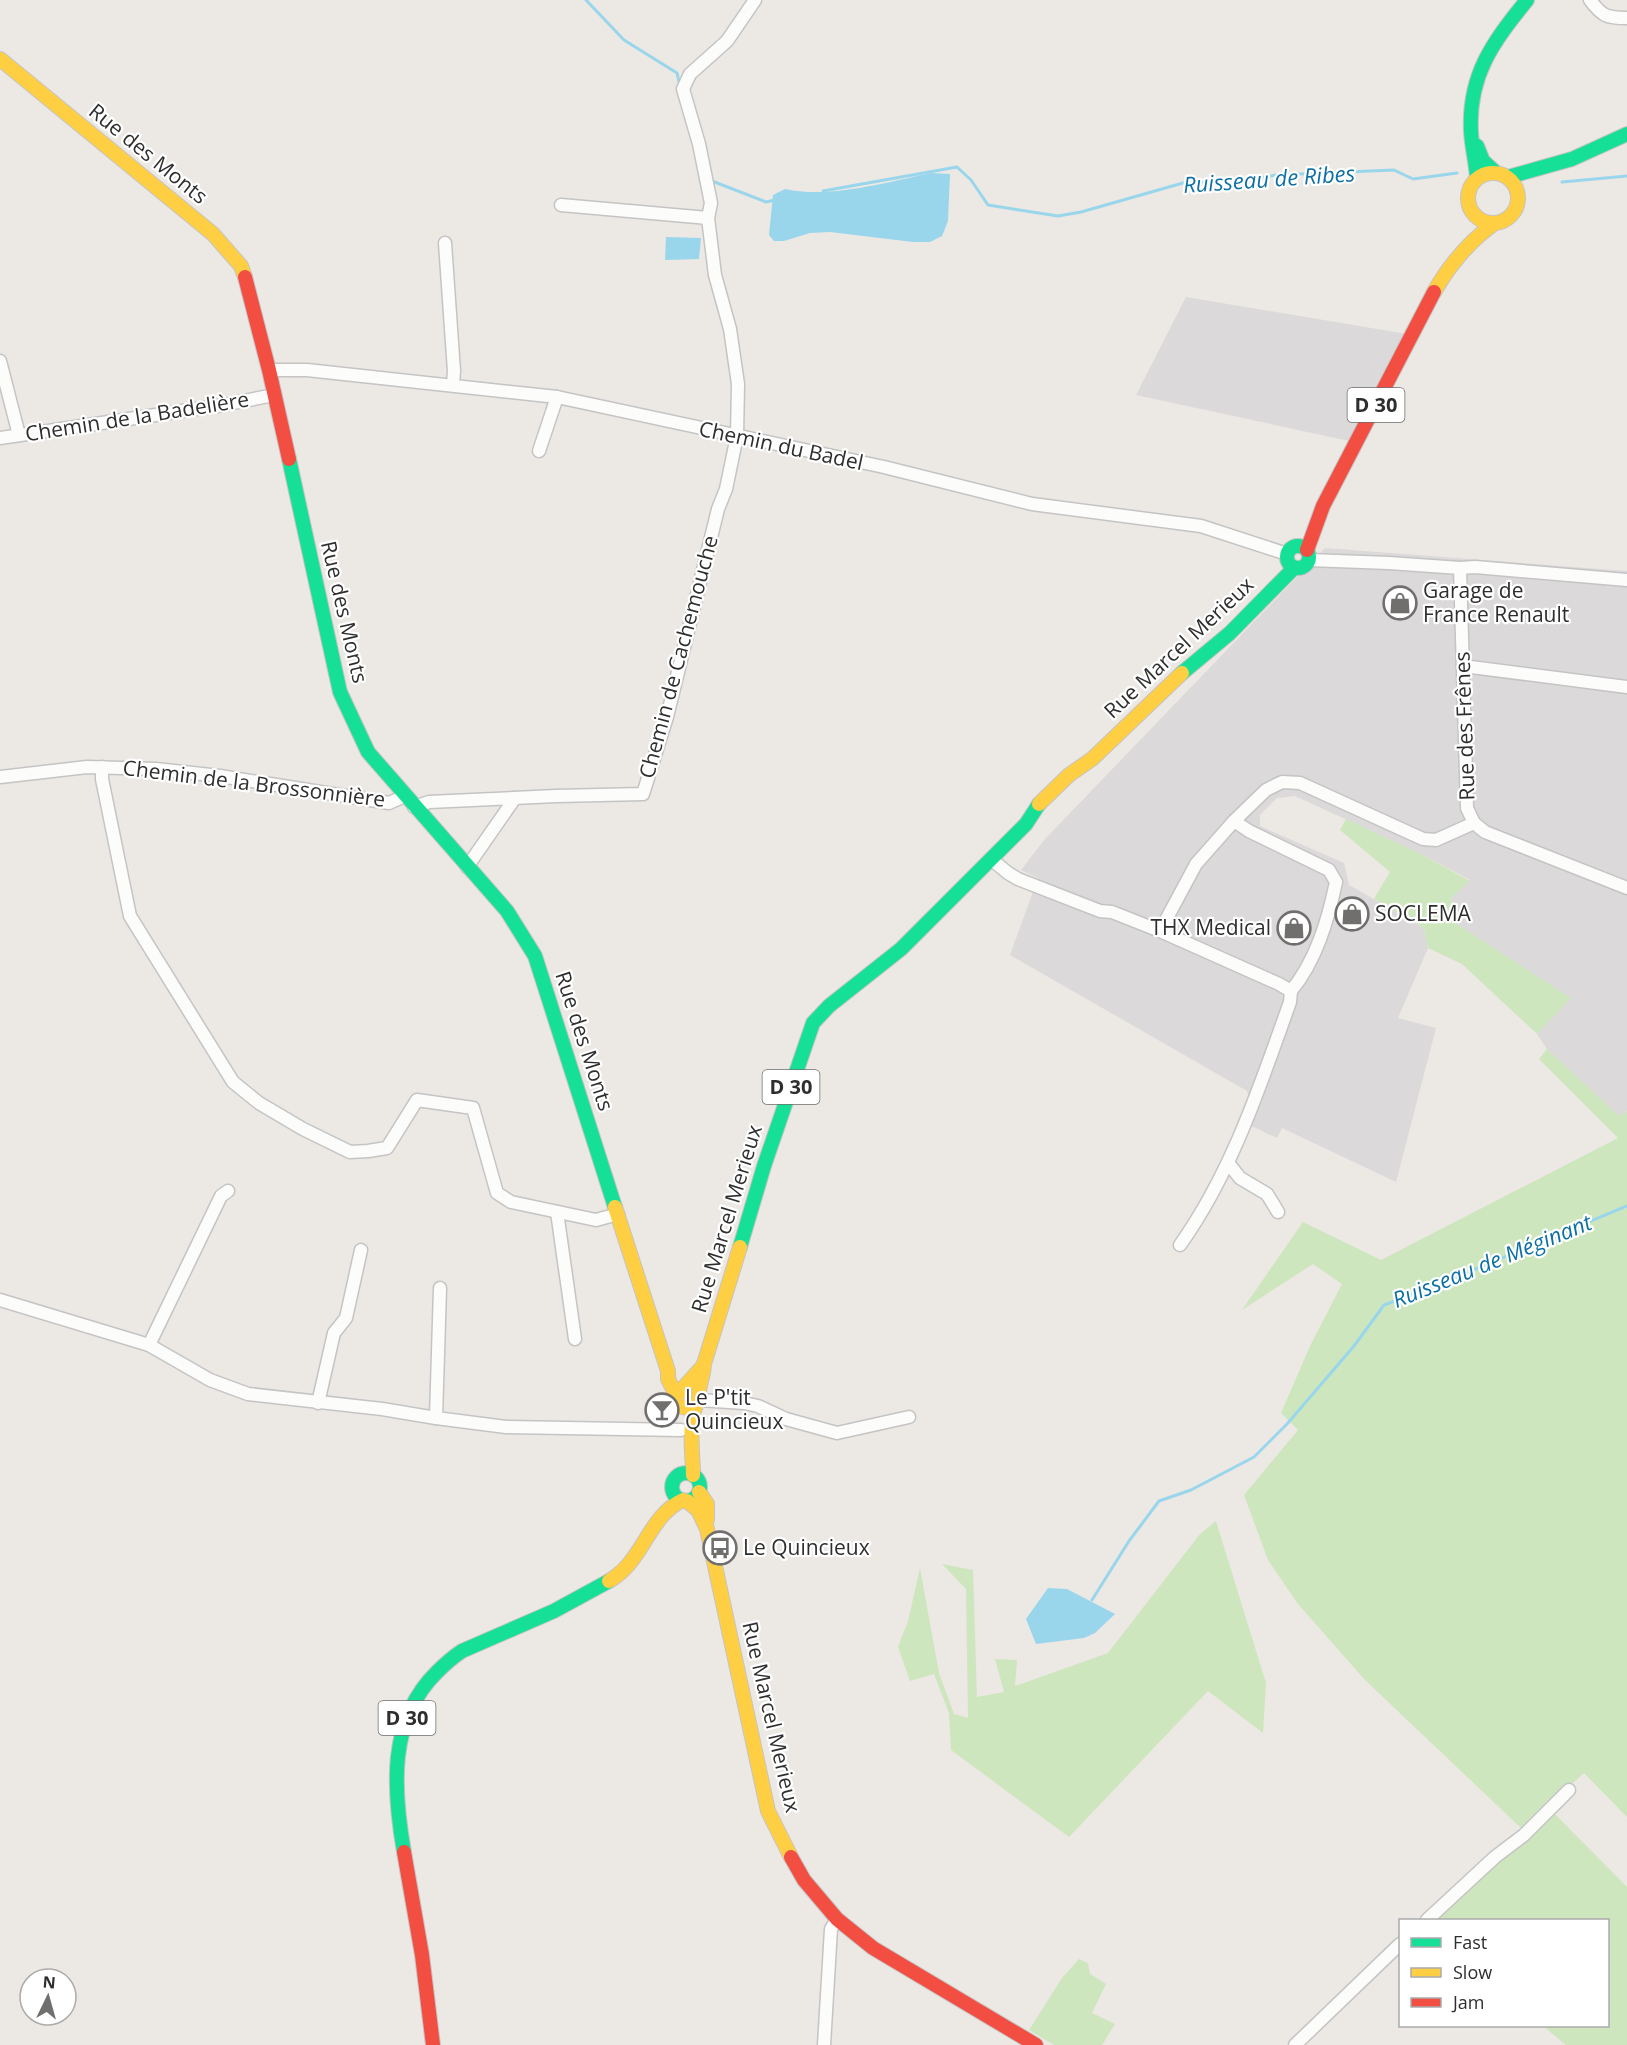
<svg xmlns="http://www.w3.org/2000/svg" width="1627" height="2045" viewBox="0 0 1627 2045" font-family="'Open Sans',sans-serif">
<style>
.industrial{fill:#dcd9db}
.green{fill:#cee6be}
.water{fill:#99d6ec}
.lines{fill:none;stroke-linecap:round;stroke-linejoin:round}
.stream{stroke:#99d6ec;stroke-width:3}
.street-casing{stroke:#c5c4c5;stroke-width:15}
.fast-casing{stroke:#c5c4c5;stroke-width:16}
.slow-casing{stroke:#c5c4c5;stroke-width:16}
.jam-casing{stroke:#c5c4c5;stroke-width:16}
.street{stroke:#fcfcfb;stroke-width:12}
.fast{stroke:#16e098;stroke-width:14}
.slow{stroke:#ffcf43;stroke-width:14}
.jam{stroke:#f24e42;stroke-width:14}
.labels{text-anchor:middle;stroke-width:4.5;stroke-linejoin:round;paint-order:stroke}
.shield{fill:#fff;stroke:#6d6d6d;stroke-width:1.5}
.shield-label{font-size:20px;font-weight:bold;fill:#2e2e2e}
.street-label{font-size:21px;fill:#2e2e2e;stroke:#fff}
.poi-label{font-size:21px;fill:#2e2e2e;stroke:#fff;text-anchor:start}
.water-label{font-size:22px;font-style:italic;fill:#0d6fa3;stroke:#fff}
</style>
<rect width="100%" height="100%" fill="#ece8e4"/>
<g class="industrial">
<path d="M1186 297 1407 334 1349 441 1136 395Z"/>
<path d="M1325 548 1627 571V1111L1619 1116 1547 1049 1537 1034 1570 998 1449 919 1452 897 1470 880 1421 854 1295 796 1277 798 1260 815V826L1344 863 1349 885 1424 928 1428 948 1398 1018 1436 1028 1396 1182 1282 1128 1277 1138 1243 1122 1250 1102 1247 1091 1010 955 1038 878 1021 870 1045 839Z"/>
</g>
<g class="green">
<path d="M1346 819 1421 854 1470 881 1452 897 1449 919 1571 998 1537 1034 1462 964 1428 948 1424 928 1374 899 1390 872 1340 830Z"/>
<path d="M1547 1049 1619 1116 1627 1111V1817L1584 1773 1522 1829 1365 1680 1298 1604 1268 1560 1244 1495 1298 1430 1281 1413 1310 1346 1342 1284 1313 1264 1242 1310 1303 1222 1381 1260 1618 1138 1539 1059Z"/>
<path d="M1216 1521 1266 1683 1263 1733 1208 1691 1069 1837 951 1750 949 1713 934 1674 910 1681 898 1647 908 1621 920 1568 939 1673 954 1714 968 1718 966 1589 942 1564 973 1570 977 1697 1004 1692 995 1659 1017 1660 1015 1686 1108 1653 1200 1534Z"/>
<path d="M1553 1812 1627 1887V2045H1566L1543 2026H1608V1920H1434Z"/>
<path d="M1079 1959 1088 1963 1090 1974 1106 1984 1092 2013 1115 2024 1102 2045H1054L1029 2030 1062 1978Z"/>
</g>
<g class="water">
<path d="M931 173 950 174 948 221 942 236 930 242H913L830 232 810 233 784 241H774L769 235 773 195 785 189C830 199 887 182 931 173Z"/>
<path d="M666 237 701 238 699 259 665 260Z"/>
<path d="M1048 1588 1067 1589 1115 1614 1095 1633 1084 1638 1036 1644 1026 1619Z"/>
</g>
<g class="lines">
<g class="stream">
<path d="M586 0 624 40 677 73 680 86"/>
<path d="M712 181 766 202 775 200"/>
<path d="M1562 182 1627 176"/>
<path d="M823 191 957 167 971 180 988 205 1058 216 1081 212 1183 183 1241 181 1276 175 1394 170 1413 179 1457 173"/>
<path d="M1092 1600 1129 1541 1159 1501 1191 1490 1254 1457 1287 1424 1354 1346 1384 1305 1425 1290 1627 1206"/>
</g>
<defs>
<g id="street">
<path d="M1590 0C1602 16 1606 18 1627 18"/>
<path d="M561 205 708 218"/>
<path d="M445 243 454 371 453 385"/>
<path d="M0 361 19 435"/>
<path d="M269 370H307L557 397 884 467 1032 504 1201 526 1287 554"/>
<path d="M0 438 223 405 274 395"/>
<path d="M539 451 557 397"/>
<path d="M1309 560 1389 563 1460 568 1475 567 1627 580"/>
<path d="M1460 568 1467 808 1474 823 1485 832 1627 888"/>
<path d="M1463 666 1627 687"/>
<path d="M102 767V779L130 916 233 1082 259 1103 303 1129 350 1152 368 1151 387 1148 417 1100 473 1108 497 1193 511 1202 596 1220 618 1214"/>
<path d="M0 777 87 767 156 769 220 776 389 803 405 796"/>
<path d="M414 807 429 802 556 796 643 794 667 717 718 509 726 489 737 436 738 384 730 329 715 275 708 218 711 203 699 144 683 89 690 74 727 41 755 0"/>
<path d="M1234 821 1249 831 1329 870 1336 882C1328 920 1316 961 1291 991"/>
<path d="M991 859 1008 873 1018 879 1100 911 1112 912 1160 931 1279 984 1291 991"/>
<path d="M467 867 515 798"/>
<path d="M1160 931 1196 864 1234 821 1266 790 1282 782 1300 783 1423 839 1436 840 1474 823"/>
<path d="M1229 1164 1240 1178 1267 1194 1278 1212"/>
<path d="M557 1212 575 1339"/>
<path d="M1180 1245C1232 1172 1260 1086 1290 1002L1291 991"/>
<path d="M0 1300 149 1345 210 1380 248 1394 382 1409 436 1418 506 1427 681 1430"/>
<path d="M149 1345 221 1196 228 1191"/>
<path d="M699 1400 744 1403 758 1406 786 1419 837 1433 909 1417"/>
<path d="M318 1403 334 1333 346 1318 361 1250"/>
<path d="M436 1418 440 1288"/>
<path d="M1427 1920 1495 1857 1524 1835 1569 1790"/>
<path d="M824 2045 831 1929 837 1919"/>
<path d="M1295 2045 1400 1944"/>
</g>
<g id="fast">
<path d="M1477 146 1483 161 1495 172"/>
<path d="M1508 177 1572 159 1627 134"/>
<path d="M1477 178C1476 163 1472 148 1471 132 1468 75 1493 42 1527 0"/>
<path d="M289 459 340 692 368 752 507 911 535 956 615 1207"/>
<circle cx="1298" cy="557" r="11"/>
<path d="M1182 673 1230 633 1294 568"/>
<path d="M740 1247 764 1166 813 1023 829 1006 901 949 1026 824 1039 804"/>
<circle cx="686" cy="1487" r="14"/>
<path d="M404 1852C393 1789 388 1720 437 1672 445 1664 453 1657 462 1651L554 1611 609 1581"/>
</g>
<g id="slow">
<path d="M0 59 213 234 241 266 245 277"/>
<circle cx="1493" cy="198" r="25"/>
<path d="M1434 292C1450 264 1468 242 1495 223"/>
<path d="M1039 804 1069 775 1092 759 1182 673"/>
<path d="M615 1207 668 1371V1379L676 1395"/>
<path d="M694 1406C685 1410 677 1407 675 1397L703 1366"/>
<path d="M693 1475C693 1455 687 1415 699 1400 697 1388 704 1376 704 1364L740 1247"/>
<path d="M699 1492 707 1504V1520"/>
<path d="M687 1501 698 1510 707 1529 768 1811 791 1857"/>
<path d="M609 1581C644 1561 648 1516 683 1500"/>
</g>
<g id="jam">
<path d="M245 277 269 370 289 459"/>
<path d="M1307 550 1323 506 1434 292"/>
<path d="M404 1852 422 1955 433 2045"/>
<path d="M791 1857 804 1880 837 1919 873 1948 1036 2045"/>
</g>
</defs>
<use href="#street" class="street-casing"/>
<use href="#fast" class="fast-casing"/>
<use href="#slow" class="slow-casing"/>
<use href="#jam" class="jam-casing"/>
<use href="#street" class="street"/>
<use href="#fast" class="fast"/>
<use href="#slow" class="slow"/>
<use href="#jam" class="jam"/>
</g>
<defs>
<symbol id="shop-ring" viewBox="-11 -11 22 22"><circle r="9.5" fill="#fff" stroke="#706f6e" stroke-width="1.5"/><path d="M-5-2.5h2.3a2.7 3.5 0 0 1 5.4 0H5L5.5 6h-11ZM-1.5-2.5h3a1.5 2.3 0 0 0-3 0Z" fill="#706f6e"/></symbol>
<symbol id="bar-ring" viewBox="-11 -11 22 22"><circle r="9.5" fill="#fff" stroke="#706f6e" stroke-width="1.5"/><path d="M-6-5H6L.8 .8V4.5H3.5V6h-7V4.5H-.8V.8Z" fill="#706f6e"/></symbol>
<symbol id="bus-ring" viewBox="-11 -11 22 22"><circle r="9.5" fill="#fff" stroke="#706f6e" stroke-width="1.5"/><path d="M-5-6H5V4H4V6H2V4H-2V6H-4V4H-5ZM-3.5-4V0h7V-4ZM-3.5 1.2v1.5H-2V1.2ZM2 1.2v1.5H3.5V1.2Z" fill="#706f6e"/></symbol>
</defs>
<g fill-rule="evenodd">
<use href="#shop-ring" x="1381" y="584" width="38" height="38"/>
<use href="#shop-ring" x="1333" y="895" width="38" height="38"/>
<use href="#shop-ring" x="1275" y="909" width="38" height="38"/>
<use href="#bar-ring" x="643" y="1391" width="38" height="38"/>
<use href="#bus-ring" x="701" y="1529" width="38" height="38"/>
</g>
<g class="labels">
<g class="shield">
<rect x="1347.5" y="388" width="57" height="34" rx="4.5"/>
<rect x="762.5" y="1070" width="57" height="34" rx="4.5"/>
<rect x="378.5" y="1701" width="57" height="34" rx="4.5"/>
</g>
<g class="shield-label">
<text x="1376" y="412">D 30</text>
<text x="791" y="1094">D 30</text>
<text x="407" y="1725">D 30</text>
</g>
<g class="street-label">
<text transform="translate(148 154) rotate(39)" y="7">Rue des Monts</text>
<text transform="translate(137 417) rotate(-9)" y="7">Chemin de la Badelière</text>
<text transform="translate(781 446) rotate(12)" y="7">Chemin du Badel</text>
<text transform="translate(344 612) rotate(77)" y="7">Rue des Monts</text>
<text transform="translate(1179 648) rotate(-43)" y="7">Rue Marcel Merieux</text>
<text transform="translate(679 657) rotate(-75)" y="7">Chemin de Cachemouche</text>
<text transform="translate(1465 726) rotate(-92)" y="7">Rue des Frênes</text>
<text transform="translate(254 784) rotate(7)" y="7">Chemin de la Brossonnière</text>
<text transform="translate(584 1041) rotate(72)" y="7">Rue des Monts</text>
<text transform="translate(727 1219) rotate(-73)" y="7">Rue Marcel Merieux</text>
<text transform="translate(771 1717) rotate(77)" y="7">Rue Marcel Merieux</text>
</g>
<g class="poi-label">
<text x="1423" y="598">Garage de<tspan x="1423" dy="24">France Renault</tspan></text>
<text x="1375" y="921">SOCLEMA</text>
<text x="1271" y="935" text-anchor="end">THX Medical</text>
<text x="685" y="1405">Le P'tit<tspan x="685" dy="24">Quincieux</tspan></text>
<text x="743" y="1555">Le Quincieux</text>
</g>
<g class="water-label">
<text transform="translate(1269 179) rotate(-4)" y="8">Ruisseau de Ribes</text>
<text transform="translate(1492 1261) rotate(-22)" y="8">Ruisseau de Méginant</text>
</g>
</g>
<rect x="1399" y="1919" width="210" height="108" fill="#ffffff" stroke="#ababab" stroke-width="1.5"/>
<rect x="1411" y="1938" width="30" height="9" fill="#16e098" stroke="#ababab" stroke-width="1.5"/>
<text x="1453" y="1949" font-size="18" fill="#2e2e2e">Fast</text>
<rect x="1411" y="1968" width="30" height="9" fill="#ffcf43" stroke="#ababab" stroke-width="1.5"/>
<text x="1453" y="1979" font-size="18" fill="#2e2e2e">Slow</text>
<rect x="1411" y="1998" width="30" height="9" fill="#f24e42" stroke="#ababab" stroke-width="1.5"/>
<text x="1453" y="2009" font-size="18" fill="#2e2e2e">Jam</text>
<g transform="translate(48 1997) rotate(5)"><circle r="28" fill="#ffffff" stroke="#ababab" stroke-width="1.5"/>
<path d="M0-4.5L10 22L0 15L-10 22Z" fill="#706f6e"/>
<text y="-9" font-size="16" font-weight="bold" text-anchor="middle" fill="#2e2e2e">N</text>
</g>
</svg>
